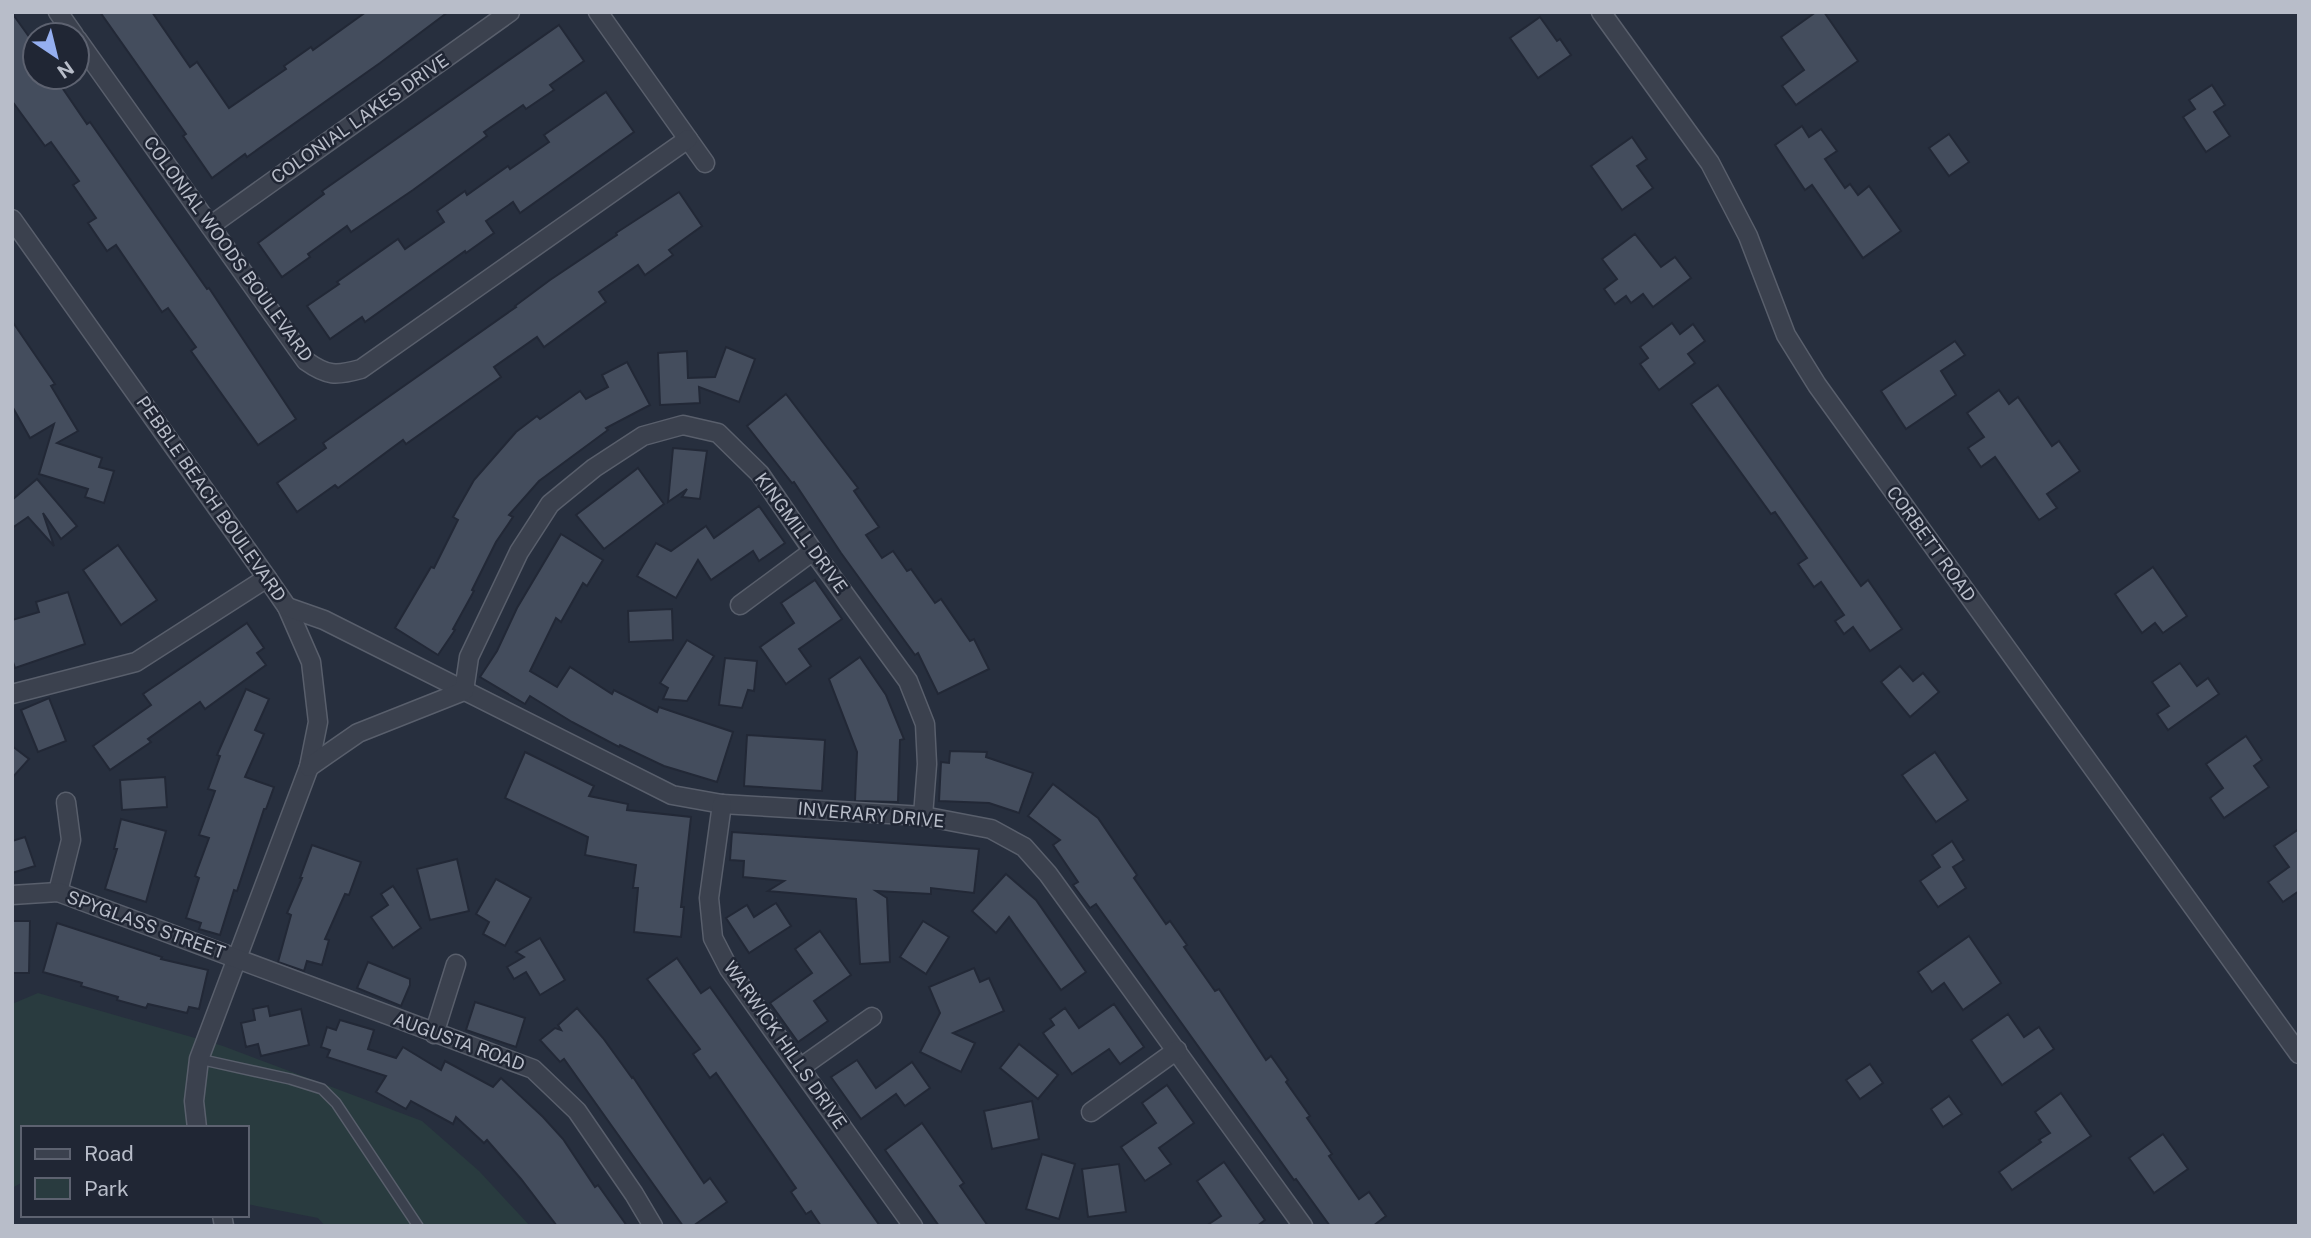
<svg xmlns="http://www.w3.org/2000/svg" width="2311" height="1238" viewBox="0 0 2311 1238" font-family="'Public Sans',sans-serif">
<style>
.green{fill:#293b3f}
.building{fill:#444d5d;stroke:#222836;stroke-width:2}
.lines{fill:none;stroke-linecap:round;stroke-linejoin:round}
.service-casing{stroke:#595f6c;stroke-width:12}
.minor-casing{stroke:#595f6c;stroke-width:21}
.service{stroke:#3b414e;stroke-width:9}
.minor{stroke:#3b414e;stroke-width:18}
.labels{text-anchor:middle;stroke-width:5;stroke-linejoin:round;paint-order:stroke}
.street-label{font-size:18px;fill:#b8bdc9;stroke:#202634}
</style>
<rect width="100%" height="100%" fill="#272f3e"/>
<path class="green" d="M38 993 223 1046 422 1121 479 1171 530 1226H325L318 1218 247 1204V1128H23V1182L12 1188V1004Z"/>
<g class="building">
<path d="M100 12H152L190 67 197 62 229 108 286 69 284 66 311 47 313 50 366 12H448L380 63 247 157 245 154 212 178 183 136 186 134Z"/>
<path d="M1816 12H1824L1858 61 1796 105 1782 86 1804 70 1781 37Z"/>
<path d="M12 13 35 45V77H73L61 86 87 124 90 122 207 289 209 288 296 419 258 445 191 351 196 347 168 308 162 312 116 245 107 251 88 223 96 218 73 185 79 181 51 142 45 146 12 101Z"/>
<path d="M1540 17 1557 41 1560 39 1571 55 1538 78 1510 38Z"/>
<path d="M559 25 584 61 550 85 554 90 526 109 523 105 484 132 487 136 413 190 351 232 347 226 308 254 310 257 282 277 258 243 324 194 322 191Z"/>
<path d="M2212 85 2225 105 2214 112 2230 136 2206 152 2183 117 2195 109 2189 100Z"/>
<path d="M606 92 634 132 520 213 513 202 486 221 494 233 466 253 465 251 365 322 362 317 330 339 307 306 339 284 337 282 398 239 405 249 444 222 437 211 465 191 467 195 508 166 510 169 549 142 544 135Z"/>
<path d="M1802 126 1809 137 1821 129 1837 151 1825 159 1845 188 1850 184 1858 195 1869 186 1901 231 1863 258 1812 185 1805 190 1775 145Z"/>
<path d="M1949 134 1969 162 1949 176 1929 148Z"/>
<path d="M1632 137 1647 159 1637 166 1653 188 1622 210 1591 166Z"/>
<path d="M679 192 702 226 669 250 673 255 645 275 638 265 599 292 606 302 544 347 537 337 494 367 501 377 406 444 403 440 338 488 335 485 297 512 277 483 326 448 323 443 516 307 515 306 550 280 617 235 616 233Z"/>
<path d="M1635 234 1661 267 1675 257 1691 278 1653 307 1643 294 1631 303 1626 296 1615 304 1604 289 1617 279 1602 259Z"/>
<path d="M12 321 55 384 51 386 78 431 57 443 102 458 99 467 114 471 104 503 85 497 88 489 39 474 54 424 30 438 12 406Z"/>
<path d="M1672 323 1680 334 1693 324 1705 341 1688 354 1695 363 1659 390 1640 364 1648 358 1640 347Z"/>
<path d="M1955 341 1965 355 1941 371 1956 395 1906 429 1881 391Z"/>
<path d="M726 347 755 359 739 402 699 387 700 403 660 405 658 353 687 351 688 378 715 377Z"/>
<path d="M627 362 650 405 606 428 608 430 539 481 509 515 513 517 496 542 472 590 474 591 453 629 455 630 438 655 395 628 431 567 434 568 458 520 453 517 474 480 516 432 537 416 540 419 580 391 586 399 608 387 602 375Z"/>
<path d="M1718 385 1861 586 1868 580 1902 629 1870 651 1853 627 1844 634 1835 621 1844 615 1821 582 1814 587 1798 564 1807 558 1775 512 1771 514 1691 404Z"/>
<path d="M1999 390 2009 404 2018 397 2052 446 2059 441 2080 471 2047 494 2057 508 2039 520 1995 457 1981 467 1968 448 1984 437 1967 413Z"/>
<path d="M786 394 858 488 854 491 879 527 866 535 882 558 893 551 907 571 911 569 935 603 941 599 970 641 974 639 989 669 938 694 918 653 915 655 841 553 794 482 792 483 747 426Z"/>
<path d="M673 448 707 451 700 499 682 497 687 489 668 502Z"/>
<path d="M638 468 664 504 604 549 576 515Z"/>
<path d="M37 479 77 526 61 539 43 513 54 546 28 517 12 528V500Z"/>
<path d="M759 506 785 543 759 561 753 551 711 580 698 560 676 598 637 576 656 543 671 551 706 526 714 538Z"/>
<path d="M561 534 603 560 587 586 583 583 561 622 556 618 530 671 557 687 570 667 612 694 614 690 657 712 659 707 733 732 717 782 664 766 620 745 619 747 572 722 530 696 525 704 480 677 497 651 517 608Z"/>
<path d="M118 545 157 600 121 625 83 570Z"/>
<path d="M2153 567 2187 616 2163 633 2155 623 2142 633 2115 594Z"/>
<path d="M815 580 842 619 799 649 811 666 786 684 760 647 794 623 781 603Z"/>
<path d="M68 592 85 644 15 668 12 659V620L39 612 36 602Z"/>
<path d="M672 609 673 640 629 642 628 611Z"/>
<path d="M247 623 264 648 257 653 266 665 205 709 200 702 148 739 151 742 110 770 93 746 151 705 143 694Z"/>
<path d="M687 640 714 656 687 701 663 699 668 688 660 683Z"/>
<path d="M860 657 886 695 904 739 900 740 898 802 855 801 857 752 829 679Z"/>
<path d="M725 658 757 661 754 691 748 690 742 708 719 705Z"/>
<path d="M2180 663 2197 686 2208 678 2219 694 2168 730 2157 714 2169 706 2152 682Z"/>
<path d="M1900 666 1913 681 1923 673 1939 692 1910 717 1881 682Z"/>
<path d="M246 689 269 699 255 730 264 734 245 777 274 787 266 809H264L237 891 234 890 220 935 199 929 201 923 186 918 199 878 195 876 209 838 199 835 215 791 208 789 220 756 217 755Z"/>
<path d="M49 698 66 741 38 752 21 710Z"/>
<path d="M747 735 825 740 822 791 744 786Z"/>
<path d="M2246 736 2262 760 2254 766 2269 787 2224 818 2210 798 2223 788 2206 764Z"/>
<path d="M12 746 29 759 12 778Z"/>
<path d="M950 751 987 752 986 757 1033 773 1019 813 989 803 939 801 941 762 949 763Z"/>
<path d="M525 752 594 786 589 796 628 804 627 810 691 817 681 907H684L681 937 634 932 638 888H633L636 865 585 855 588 837 505 798Z"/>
<path d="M1935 752 1968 800 1936 822 1902 775Z"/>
<path d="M165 777 167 807 122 810 120 780Z"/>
<path d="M1053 784 1098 818 1137 875 1134 878 1166 924 1170 921 1187 945 1184 947 1215 991 1219 989 1266 1060 1271 1056 1288 1080 1286 1082 1310 1116 1307 1118 1332 1154 1329 1156 1359 1199 1369 1192 1386 1216 1373 1226H1330L1296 1179 1294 1180 1096 904 1090 908 1073 885 1078 882 1053 845 1060 840 1028 816Z"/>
<path d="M121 819 166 831 146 902 105 889 117 849H114Z"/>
<path d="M2299 829V891L2283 902 2268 882 2289 867 2274 846Z"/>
<path d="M732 832 979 849 974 893 931 888V894L876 891 887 898 890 962 860 964 856 899 768 891 784 881 743 877 744 861 730 860Z"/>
<path d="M25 837 35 866 12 873V841Z"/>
<path d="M1952 841 1964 860 1953 867 1966 888 1938 907 1920 881 1940 867 1932 855Z"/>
<path d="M312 845 361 862 349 895 345 894 325 939 329 940 322 965 307 961 304 971 278 962 291 915 287 913 302 878H300Z"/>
<path d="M457 859 469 911 430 920 417 869Z"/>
<path d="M1006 874 1036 900 1086 972 1061 990 1009 917 996 933 972 911Z"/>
<path d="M496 879 531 898 505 946 483 934 489 922 476 914Z"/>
<path d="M393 886 421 928 393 948 371 917 388 905 381 894Z"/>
<path d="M776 903 791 926 749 953 726 918 747 905 754 917Z"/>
<path d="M12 921H30L29 973H12Z"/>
<path d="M923 921 949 937 926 974 900 957Z"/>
<path d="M57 923 162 957 161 959 208 970 199 1009 189 1007 187 1013 148 1004 146 1008 117 1000 118 997 81 986 82 983 43 972Z"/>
<path d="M820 931 851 975 814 1001 828 1021 798 1042 770 1003 812 973 795 949Z"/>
<path d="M1969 936 2001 983 1963 1010 1944 983 1932 992 1918 972Z"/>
<path d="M540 938 565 980 540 995 526 972 514 979 507 967 524 957 516 952Z"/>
<path d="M677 958 701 993 710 987 880 1226H821L811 1211 806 1214 791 1192 796 1188 716 1073 710 1078 693 1054 700 1049 647 979Z"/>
<path d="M368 962 410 979V985L401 1006 357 988Z"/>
<path d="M974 968 980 982 989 978 1004 1011 953 1033 975 1043 961 1072 920 1052 940 1013 929 987Z"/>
<path d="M475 1002 525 1018 516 1047 466 1030Z"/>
<path d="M1114 1004 1144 1047 1120 1064 1109 1049 1072 1074 1043 1033 1054 1025 1050 1019 1065 1008 1079 1028Z"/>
<path d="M268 1006 270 1016 301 1009 309 1045 261 1056 258 1044 246 1047 241 1023 255 1020 253 1009Z"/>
<path d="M577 1008 603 1038 632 1078 633 1077 704 1183 710 1178 727 1202 693 1226H683L564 1059 560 1062 540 1040 555 1028 561 1030 558 1025Z"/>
<path d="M2008 1014 2024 1037 2039 1027 2054 1049 2002 1085 1971 1040Z"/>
<path d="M340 1020 374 1030 368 1049 396 1058 403 1047 441 1070 445 1061 493 1087 501 1078 543 1117 563 1139 595 1187 598 1185 627 1226H557L521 1179 487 1140 484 1143 456 1117 453 1124 411 1101 406 1109 376 1092 386 1076 327 1057 330 1050 321 1047 327 1027 336 1030Z"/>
<path d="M1019 1044 1058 1075 1038 1099 1000 1068Z"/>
<path d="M857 1060 876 1088 912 1062 930 1088 905 1106 896 1094 861 1119 831 1077Z"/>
<path d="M1870 1064 1883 1083 1860 1099 1846 1080Z"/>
<path d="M1167 1085 1194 1123 1159 1148 1171 1164 1145 1181 1121 1147 1156 1123 1142 1103Z"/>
<path d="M2061 1093 2091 1136 2012 1190 1999 1172 2041 1142 2039 1140 2050 1133 2035 1112Z"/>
<path d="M1949 1096 1962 1114 1943 1127 1931 1109Z"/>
<path d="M1032 1101 1039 1139 992 1149 984 1111Z"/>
<path d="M922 1123 964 1183 960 1186 988 1226H939L885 1150Z"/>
<path d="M2163 1134 2188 1169 2154 1193 2129 1158Z"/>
<path d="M1042 1154 1075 1164 1059 1219 1026 1209Z"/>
<path d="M1224 1162 1265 1220 1257 1226H1206L1221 1216 1197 1181Z"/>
<path d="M1119 1164 1126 1212 1088 1217 1082 1169Z"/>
</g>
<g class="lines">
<defs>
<path id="service" d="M199 1059 290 1079 322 1089 336 1103 418 1226"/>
<g id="minor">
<path d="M58 12 74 35"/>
<path d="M598 12 705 163"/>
<path d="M1601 12 1710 163 1748 236 1786 335 1817 385 2299 1054"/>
<path d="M77 39 306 361C327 376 336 376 361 369L688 139"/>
<path d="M12 219 267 578 287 607 311 662 318 722 309 767 199 1059 194 1101 197 1128"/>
<path d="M210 226 510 12"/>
<path d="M740 605 813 551"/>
<path d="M287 607 324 620 672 795 722 804 923 816 991 829 1024 847 1048 874 1303 1226"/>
<path d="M12 694 136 662 267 578"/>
<path d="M309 767 358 733 464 691 469 657 519 552 550 504 594 468 643 436 683 425 718 433 760 474 813 551 908 681 925 724 927 764 923 816"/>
<path d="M722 804 709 898 713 938 729 969 913 1226"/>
<path d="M58 892 71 840 66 802"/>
<path d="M12 895 58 892 533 1069 577 1111 634 1194 653 1226"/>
<path d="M434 1034 456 964"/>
<path d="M800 1068 872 1017"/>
<path d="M1091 1112 1177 1050"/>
<path d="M222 1215 224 1226"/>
</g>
</defs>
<use href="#service" class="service-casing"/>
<use href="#minor" class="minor-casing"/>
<use href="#service" class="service"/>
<use href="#minor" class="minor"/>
</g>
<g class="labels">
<g class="street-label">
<text transform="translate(360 119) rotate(-35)" y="6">COLONIAL LAKES DRIVE</text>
<text transform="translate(228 249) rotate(54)" y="6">COLONIAL WOODS BOULEVARD</text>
<text transform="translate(211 499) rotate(55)" y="6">PEBBLE BEACH BOULEVARD</text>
<text transform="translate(801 533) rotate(54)" y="6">KINGMILL DRIVE</text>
<text transform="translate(1931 544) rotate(54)" y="6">CORBETT ROAD</text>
<text transform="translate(871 815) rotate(5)" y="6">INVERARY DRIVE</text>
<text transform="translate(146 925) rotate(20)" y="6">SPYGLASS STREET</text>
<text transform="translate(459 1042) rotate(20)" y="6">AUGUSTA ROAD</text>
<text transform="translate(785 1045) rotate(55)" y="6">WARWICK HILLS DRIVE</text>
</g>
</g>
<rect width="2311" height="1238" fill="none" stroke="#b8bdc9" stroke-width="28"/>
<rect x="21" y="1126" width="228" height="91" fill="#202634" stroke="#5d6270" stroke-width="2"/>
<rect x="35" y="1149" width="35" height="10" fill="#3b414e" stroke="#5d6270" stroke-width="2"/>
<text x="84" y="1161" font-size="21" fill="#b8bdc9">Road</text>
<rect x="35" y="1178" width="35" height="21" fill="#293b3f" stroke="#5d6270" stroke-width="2"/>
<text x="84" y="1196" font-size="21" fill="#b8bdc9">Park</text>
<g transform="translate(56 56) rotate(145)"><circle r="33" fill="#202634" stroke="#5d6270" stroke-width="2"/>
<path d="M0-5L12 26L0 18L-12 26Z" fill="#95aff0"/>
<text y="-10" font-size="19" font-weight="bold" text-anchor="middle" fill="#b8bdc9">N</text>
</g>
</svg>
